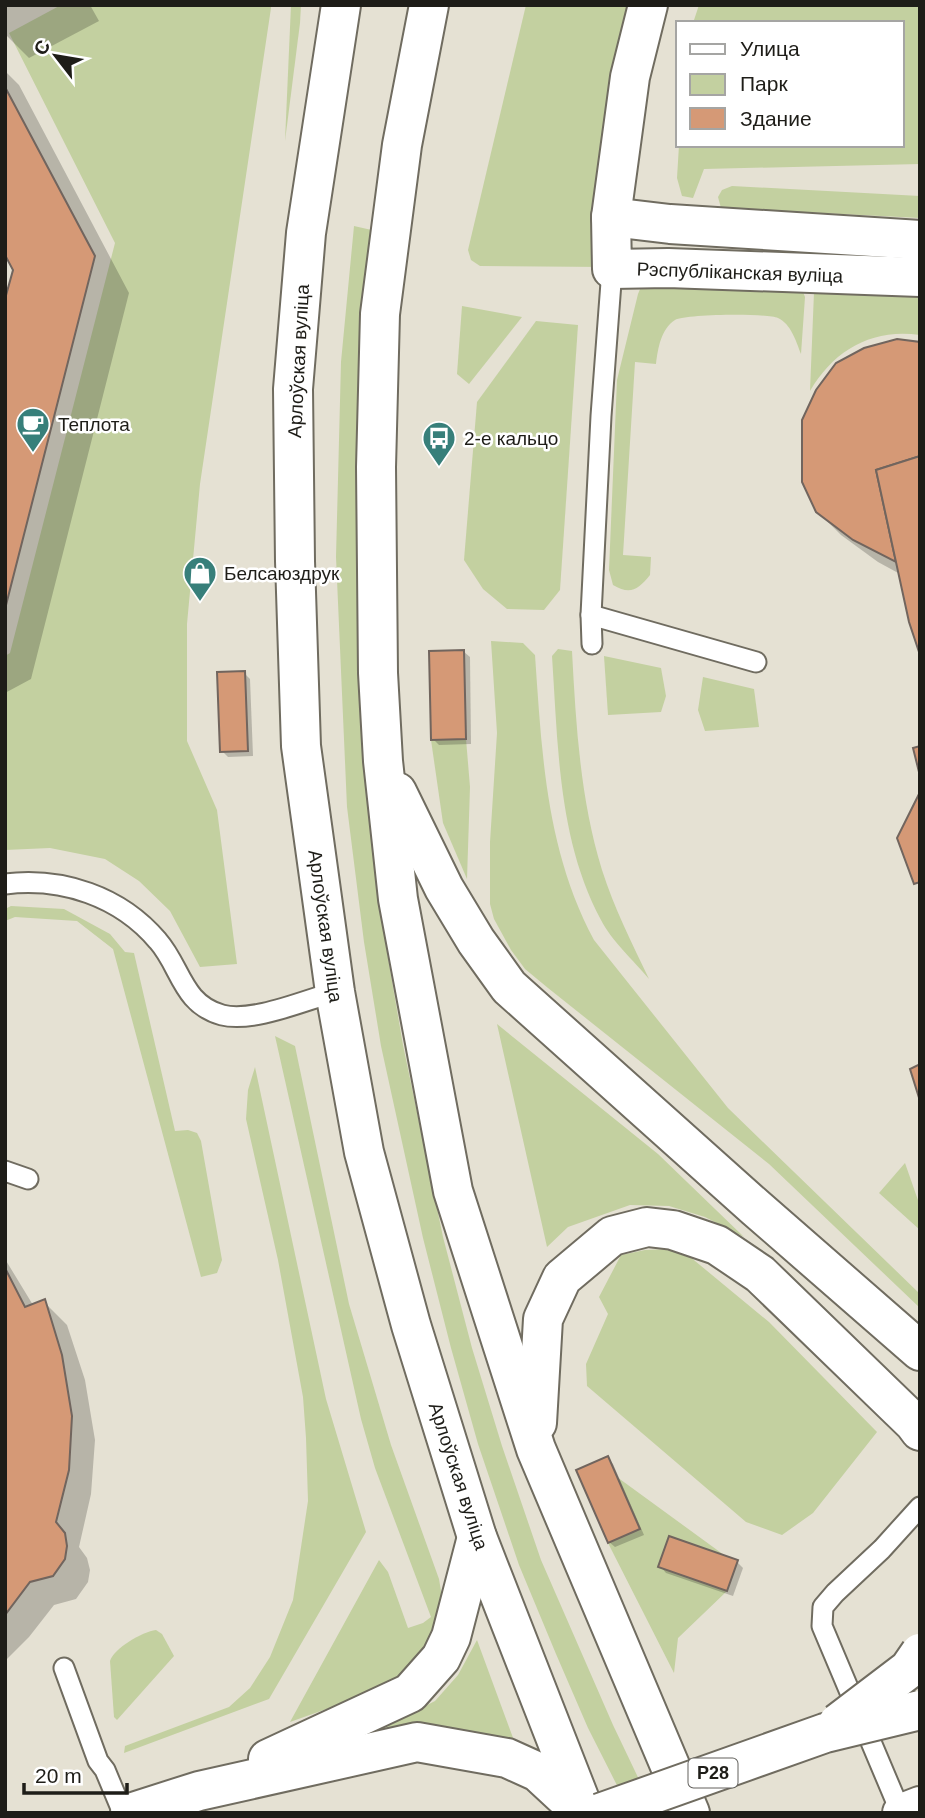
<svg xmlns="http://www.w3.org/2000/svg" width="925" height="1818" viewBox="0 0 925 1818" font-family="Helvetica,sans-serif">
<style>
.green{fill:#c3d0a0}
.shadow{fill:#0003}
.building{fill:#d59976;stroke:#71655e;stroke-width:2}
.lines{fill:none;stroke-linecap:round;stroke-linejoin:round}
.service-casing{stroke:#706c60;stroke-width:23}
.minor-casing{stroke:#706c60;stroke-width:42}
.primary-casing{stroke:#706c60;stroke-width:42}
.service{stroke:#fff;stroke-width:19}
.minor{stroke:#fff;stroke-width:38}
.primary{stroke:#fff;stroke-width:38}
.primary-bridge-casing{stroke:#706c60;stroke-width:42;stroke-linecap:butt}
.primary-bridge{stroke:#fff;stroke-width:38}
.labels{text-anchor:middle;stroke-width:5;stroke-linejoin:round;paint-order:stroke}
.shield{fill:#fff;stroke:#62615d;stroke-width:2}
.shield-label{font-size:18px;font-weight:bold;fill:#1e1d18}
.street-label{font-size:19px;fill:#1e1d18;stroke:#fff}
.poi-label{font-size:19px;fill:#1e1d18;stroke:#fff;text-anchor:start}
</style>
<rect width="100%" height="100%" fill="#e5e1d3"/>
<g class="green">
<path d="M61 5H271V8L200 484 187 624V741L217 810 237 964 200 967 170 911 139 881 105 859 50 848 5 850V656L10 653 115 243 9 33Z"/>
<path d="M291 5H301L300 23 285 141Z"/>
<path d="M526 5H653L606 267 480 266 471 260 468 250Z"/>
<path d="M699 5H920V164L704 169 693 198 682 196 677 178 679 145H902V23H693Z"/>
<path d="M732 186 920 196V218L721 208 718 197 722 190Z"/>
<path d="M354 226 376 231 370 809 386 946 403 1045 443 1237 472 1348 502 1446 541 1560 613 1725 655 1813H631L588 1728 556 1654 519 1565 478 1444 451 1348 423 1238 381 1046 364 942 347 807 336 557 341 362Z"/>
<path d="M643 282 800 284 805 297 801 354C796 341 791 324 778 318 766 313 686 314 675 320 661 329 658 348 656 364L635 362 623 555 651 557 650 575C638 590 630 595 613 585L609 570 617 380 638 294Z"/>
<path d="M920 290V335C872 328 834 350 810 391L814 292Z"/>
<path d="M462 306 522 317 469 384 457 374Z"/>
<path d="M536 321 578 325 560 590 544 610 507 609 483 589 464 560 477 402Z"/>
<path d="M491 641 523 643 535 655C542 755 546 850 594 940L728 1108 920 1294V1308L769 1164 548 988 525 969 511 950 494 919 490 904V842L497 733Z"/>
<path d="M558 649 572 651C576 725 580 798 602 870 614 908 632 943 649 979 634 961 611 940 601 920 558 840 558 745 552 656Z"/>
<path d="M604 656 661 668 666 696 661 712 608 715Z"/>
<path d="M703 677 754 689 759 727 705 731 698 710Z"/>
<path d="M466 739 470 787 467 879 443 823 431 740Z"/>
<path d="M11 906 64 909 110 934 125 952 134 953 175 1131 188 1130 197 1133 201 1141 222 1260 217 1273 201 1277 113 949 77 921 15 917 5 921V909Z"/>
<path d="M497 1024 658 1154 744 1237 705 1217 669 1206 630 1205 568 1227 547 1247Z"/>
<path d="M275 1036 295 1046 349 1304 391 1445 439 1579 443 1603 440 1633 405 1681 290 1722 379 1560 388 1572 408 1628 423 1623 431 1617 375 1468 361 1419Z"/>
<path d="M255 1067 326 1399 366 1532 269 1699 124 1753 125 1746 229 1707 250 1688 270 1657 293 1600 308 1501 306 1438 303 1397 278 1260 246 1119 248 1090Z"/>
<path d="M905 1163 920 1206V1230L879 1193Z"/>
<path d="M669 1249 689 1256 769 1322 877 1432 813 1513 782 1535 746 1522 587 1386 586 1364 608 1314 599 1297 621 1255 645 1250Z"/>
<path d="M617 1477 724 1555 669 1537 659 1567 727 1591 678 1638 674 1673 608 1543Z"/>
<path d="M156 1630 162 1634 174 1656 117 1720 114 1717 110 1661C114 1648 142 1632 156 1630Z"/>
<path d="M477 1640 516 1746 372 1733 435 1701 458 1675Z"/>
</g>
<g class="shadow">
<path d="M5 5H90L99 21 29 58 5 34Z"/>
<path d="M5 71 19 85 129 293 31 679 5 693V305L15 270 5 252Z"/>
<path d="M837 365 900 574 878 562 841 535 817 511Z"/>
<path d="M464 652 470 657 471 744 439 745 433 739Z"/>
<path d="M244 673 250 679 253 756 228 757 222 751Z"/>
<path d="M5 1259 33 1305 44 1302 67 1325 85 1380 95 1440 91 1494 79 1547 87 1558 90 1570 88 1582 76 1599 54 1605 29 1637 5 1661Z"/>
<path d="M607 1458 613 1464 644 1535 615 1547 609 1542Z"/>
<path d="M737 1562 743 1568 733 1596 666 1573 661 1567Z"/>
</g>
<g class="building">
<path d="M5 87 95 256 5 609V299L13 270 5 255Z"/>
<path d="M897 339 920 342V456L876 470 896 562 853 540 816 512 802 482V420L816 390 836 363 864 348Z"/>
<path d="M920 456V655L909 622 876 470Z"/>
<path d="M464 650 466 739 431 740 429 651Z"/>
<path d="M245 671 248 751 220 752 217 672Z"/>
<path d="M920 746V776L913 748Z"/>
<path d="M920 792V882L914 884 897 838Z"/>
<path d="M920 1064V1101L910 1069Z"/>
<path d="M5 1268 25 1307 45 1299 62 1355 72 1416 69 1470 56 1522 65 1533 67 1546 65 1559 53 1576 30 1582 5 1615Z"/>
<path d="M608 1456 640 1529 608 1543 576 1470Z"/>
<path d="M669 1536 738 1560 727 1591 658 1567Z"/>
</g>
<g class="lines">
<defs>
<g id="service">
<path d="M591 615 756 662"/>
<path d="M592 644 591 615 601 416 612 269"/>
<path d="M5 884C62 877 120 896 158 941 181 967 182 1004 222 1015 253 1023 305 1000 335 992"/>
<path d="M5 1171 28 1179"/>
<path d="M64 1668 98 1761 105 1770 123 1813"/>
<path d="M901 1813 822 1626 823 1607 835 1593 882 1549 920 1507"/>
</g>
<g id="minor">
<path d="M648 5 630 77 611 217 612 269 668 268 920 277"/>
<path d="M611 217 670 224 920 240"/>
</g>
<g id="primary">
<path d="M341 5 306 233 293 389 295 561 301 746 335 992 364 1152 411 1325 477 1537 585 1813"/>
<path d="M429 5 402 145 380 314 376 467 378 673 383 761 398 899 453 1191 536 1449 690 1813"/>
<path d="M397 792 444 888 476 941 509 987 756 1208 920 1351"/>
<path d="M537 1423 543 1319 562 1278 612 1236 647 1227 673 1230 717 1245 760 1274 914 1423 920 1431"/>
<path d="M268 1759 410 1693 441 1658 451 1637 477 1537"/>
<path d="M130 1813 199 1791 417 1742 507 1758 538 1772 580 1811"/>
<path d="M902 1813 920 1806"/>
</g>
</defs>
<use href="#service" class="service-casing"/>
<use href="#minor" class="minor-casing"/>
<use href="#primary" class="primary-casing"/>
<use href="#service" class="service"/>
<use href="#minor" class="minor"/>
<use href="#primary" class="primary"/>
<defs>
<g id="primary-bridge">
<path d="M838 1723 909 1669 920 1653"/>
<path d="M600 1813 825 1733 920 1710"/>
</g>
</defs>
<use href="#primary-bridge" class="primary-bridge-casing"/>
<use href="#primary-bridge" class="primary-bridge"/>
</g>
<defs>
<symbol id="cafe-pin" viewBox="-11 -11 22 30"><path d="M0 17L-7.5 6A9.5 9.5 0 1 1 7.5 6Z" fill="#377f7a" stroke="#fff"/><path d="M-5.5-4.5H6V0H3Q3 3.5 0 3.5H-2.5Q-5.5 3.5-5.5 0ZM3-3.2v2h1.7v-2ZM-6 4.5H4V6H-6Z" fill="#fff"/></symbol>
<symbol id="bus-pin" viewBox="-11 -11 22 30"><path d="M0 17L-7.5 6A9.5 9.5 0 1 1 7.5 6Z" fill="#377f7a" stroke="#fff"/><path d="M-5-6H5V4H4V6H2V4H-2V6H-4V4H-5ZM-3.5-4V0h7V-4ZM-3.5 1.2v1.5H-2V1.2ZM2 1.2v1.5H3.5V1.2Z" fill="#fff"/></symbol>
<symbol id="shop-pin" viewBox="-11 -11 22 30"><path d="M0 17L-7.5 6A9.5 9.5 0 1 1 7.5 6Z" fill="#377f7a" stroke="#fff"/><path d="M-5-2.5h2.3a2.7 3.5 0 0 1 5.4 0H5L5.5 6h-11ZM-1.5-2.5h3a1.5 2.3 0 0 0-3 0Z" fill="#fff"/></symbol>
</defs>
<g fill-rule="evenodd">
<use href="#cafe-pin" x="14" y="405" width="38" height="52"/>
<use href="#bus-pin" x="420" y="419" width="38" height="52"/>
<use href="#shop-pin" x="181" y="554" width="38" height="52"/>
</g>
<g class="labels">
<rect class="shield" x="688.5" y="1758.5" width="49" height="29" rx="5"/>
<g class="shield-label">
<text x="713" y="1779">Р28</text>
</g>
<g class="street-label">
<text transform="translate(740 272) rotate(2)" y="7">Рэспубліканская вуліца</text>
<text transform="translate(298 361) rotate(-87)" y="7">Арлоўская вуліца</text>
<text transform="translate(326 926) rotate(82)" y="7">Арлоўская вуліца</text>
<text transform="translate(459 1476) rotate(72)" y="7">Арлоўская вуліца</text>
</g>
<g class="poi-label">
<text x="58" y="431">Теплота</text>
<text x="464" y="445">2-е кальцо</text>
<text x="224" y="580">Белсаюздрук</text>
</g>
</g>
<rect width="925" height="1818" fill="none" stroke="#1e1d18" stroke-width="14"/>
<rect x="676" y="21" width="228" height="126" fill="#ffffff" stroke="#a5a5a3" stroke-width="2"/>
<rect x="690" y="44" width="35" height="10" fill="#ffffff" stroke="#a5a5a3" stroke-width="2"/>
<text x="740" y="56" font-size="21" fill="#1e1d18">Улица</text>
<rect x="690" y="74" width="35" height="21" fill="#c3d0a0" stroke="#a5a5a3" stroke-width="2"/>
<text x="740" y="91" font-size="21" fill="#1e1d18">Парк</text>
<rect x="690" y="108" width="35" height="21" fill="#d59976" stroke="#a5a5a3" stroke-width="2"/>
<text x="740" y="126" font-size="21" fill="#1e1d18">Здание</text>
<g transform="translate(56 56) rotate(301)" stroke="#ffffff" stroke-width="5" paint-order="stroke">
<path d="M0-5L12 26L0 18L-12 26Z" fill="#1e1d18"/>
<text y="-10" font-size="19" font-weight="bold" text-anchor="middle" fill="#1e1d18">С</text>
</g>
<path d="M24 1783v10h103v-10" fill="none" stroke="#1e1d18" stroke-width="3.5"/>
<text x="35" y="1783" font-size="21" fill="#1e1d18" stroke="#ffffff" stroke-width="5" paint-order="stroke">20 m</text>
</svg>
